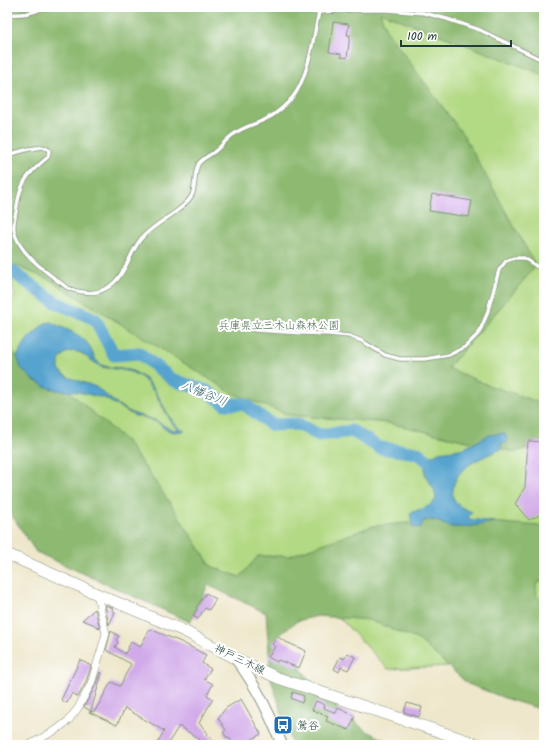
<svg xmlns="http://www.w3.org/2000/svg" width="551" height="752" viewBox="0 0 551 752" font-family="Kalam,'Klee One',sans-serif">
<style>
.green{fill:#b2d983;stroke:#688b5c}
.forest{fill:#8db971;stroke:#567b52}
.water{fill:#54a3ce;stroke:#3a7081;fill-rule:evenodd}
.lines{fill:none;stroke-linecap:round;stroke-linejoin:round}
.river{stroke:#54a3ce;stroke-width:13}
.building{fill:#d1aae9}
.lane-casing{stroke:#869280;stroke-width:5}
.street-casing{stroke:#869280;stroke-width:8}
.secondary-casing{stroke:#869280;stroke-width:12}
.primary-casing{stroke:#869280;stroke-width:12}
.lane{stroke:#fff;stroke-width:3.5}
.street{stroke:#fff;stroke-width:7}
.secondary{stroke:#fff;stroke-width:10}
.primary{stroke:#fff;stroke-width:11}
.labels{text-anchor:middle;stroke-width:4;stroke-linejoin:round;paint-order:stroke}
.park-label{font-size:11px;fill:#446448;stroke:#fff}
.street-label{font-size:11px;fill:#1f3d34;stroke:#fff}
.poi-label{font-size:11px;fill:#1f3d34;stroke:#fff;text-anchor:start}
.water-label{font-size:12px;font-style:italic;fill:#32616a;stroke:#fff}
</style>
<rect width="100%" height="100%" fill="#fff"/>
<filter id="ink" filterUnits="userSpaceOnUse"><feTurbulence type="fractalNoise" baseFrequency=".025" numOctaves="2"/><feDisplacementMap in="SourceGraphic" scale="8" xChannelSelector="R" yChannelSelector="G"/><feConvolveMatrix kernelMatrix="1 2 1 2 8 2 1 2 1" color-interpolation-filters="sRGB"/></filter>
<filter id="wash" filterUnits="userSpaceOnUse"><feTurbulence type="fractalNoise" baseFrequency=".012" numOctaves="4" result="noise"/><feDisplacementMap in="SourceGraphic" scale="16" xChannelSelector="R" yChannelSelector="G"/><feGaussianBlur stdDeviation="0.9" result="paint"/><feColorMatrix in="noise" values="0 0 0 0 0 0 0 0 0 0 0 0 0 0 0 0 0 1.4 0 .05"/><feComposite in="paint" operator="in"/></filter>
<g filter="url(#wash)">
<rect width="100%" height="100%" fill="#eee7cb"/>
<path class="green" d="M7 7H544V652L491 664 388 669 336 614 205 579 7 505V308L15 296 9 275 7 273Z"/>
<g class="forest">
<path d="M7 7H544V75L380 12 386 30 464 136 536 266 448 368 488 385 544 404V444L515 452 388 423 289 415 232 393 50 280 7 262Z"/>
<path d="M7 345 14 354 67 390 127 442 170 503 211 566 240 577 258 556H289L373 526 453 519 539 526 544 528V580L536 584 537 596 544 604V710L510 700 468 684 419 640 369 620 318 616 297 621 276 638 285 647 319 693 365 730 395 745H292L271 679 266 613 208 585 190 622 36 552 7 508Z"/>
</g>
<g class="water">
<path d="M51 322C63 329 79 332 88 344 93 351 94 363 104 366 109 368 116 367 122 368 132 370 142 375 149 383 162 396 168 425 185 431L173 432 165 429 157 422 143 417 135 416 104 398 78 392 57 390 46 387 32 379 21 368 17 357 21 349 27 340 45 323ZM74 351 81 353 101 367 123 370 131 372 141 377 147 383 155 393 172 423 179 430H177L170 429 154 420 132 413 118 405 96 387 68 377 62 373 59 369V362L61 357 66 353Z"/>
<path d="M504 433 507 437V443H502L501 449C482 458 455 466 453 490 453 492 452 494 453 496 454 505 465 509 472 512L470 515 468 517 469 519 495 522C481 524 468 528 453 527 445 527 434 517 426 520 422 521 422 525 421 528L413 527 410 514C420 507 427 511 436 499L434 489 428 480 425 474V462L427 458 439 452 460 449 471 445 489 435Z"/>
</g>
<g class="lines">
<path class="river" d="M7 268 55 302 95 319 114 355 139 353 173 380 207 391 225 404H244L272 425 298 424 319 435 352 431 380 448 418 453 429 462"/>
</g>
<g id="blocks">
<g class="building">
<path d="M333 22 349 24 347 35H350L347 58 341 57V54L329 52Z"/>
<path d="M432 194 472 201 469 217 429 211Z"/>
<path d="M528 441 544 442V513L529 520 515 504 525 487Z"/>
<path d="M206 593 216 599 209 610 205 608 198 619 193 616 197 609 196 608Z"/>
<path d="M105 605 113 608 112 610 115 612 109 625Z"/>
<path d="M95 609 100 629 93 624 82 620Z"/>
<path d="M150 629 181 642 206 655 202 663 211 669 204 679 213 684 207 695 213 699 199 723 207 732 206 735 211 738V739L218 745H195L199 739 179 726 167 745H156L164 731 125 708 117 725 89 712 95 711 111 682 120 686 131 664 106 650 111 631 119 636 116 640 118 642 115 647 125 654 131 642 140 647Z"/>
<path d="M278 637 284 641 306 651 299 668 278 660 277 662 268 657 275 647 272 644Z"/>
<path d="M348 653 355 657 348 670 341 667 339 672 334 669 340 657 344 659Z"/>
<path d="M80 660 91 666 86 682 78 697 72 693 67 703 61 700Z"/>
<path d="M100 672 102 673 91 711 84 707 95 686Z"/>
<path d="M293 692 304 696 302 703 291 698Z"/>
<path d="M241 699 261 734 242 745H233L229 737 227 738 223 732 226 730 218 718 226 708Z"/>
<path d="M316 701 325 705 324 708 336 713 338 708 355 716 349 730 326 721 328 716 312 710Z"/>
<path d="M407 703 422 707 419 717 404 712Z"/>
</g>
</g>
</g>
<g filter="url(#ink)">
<use href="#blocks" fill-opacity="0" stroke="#869280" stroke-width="1"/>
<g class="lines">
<defs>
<g id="lane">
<path d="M291 7 303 11 319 12 352 10H387L424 13 447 19 480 30 544 61"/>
<path d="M7 14C21 15 32 14 45 7"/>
<path d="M7 155 29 149 43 147 49 150 48 157C26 175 20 182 16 212 15 217 13 224 14 230 17 250 42 269 58 281 61 283 64 286 68 288 76 292 92 294 100 291 123 284 127 258 140 240 153 223 183 212 192 195 196 187 194 169 199 163 203 158 209 156 214 152 221 147 226 139 234 134 243 127 256 124 266 119 277 114 291 101 297 91 310 68 313 38 319 12"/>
<path d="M255 330 302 333 328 334 349 336 362 341 385 355 400 359H425L449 355 465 347 479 333 487 314 499 270 506 261 514 258H524L544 271"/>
</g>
<path id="street" d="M29 745 56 730 68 721 78 708 91 684 106 634 97 594"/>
<path id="secondary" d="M235 658C256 684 270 714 282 745"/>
<path id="primary" d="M7 554 97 594 184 631 235 658 278 678 480 745"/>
</defs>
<use href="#lane" class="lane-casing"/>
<use href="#street" class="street-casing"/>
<use href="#secondary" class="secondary-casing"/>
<use href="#primary" class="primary-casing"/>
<use href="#lane" class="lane"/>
<use href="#street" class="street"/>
<use href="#secondary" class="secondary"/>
<use href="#primary" class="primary"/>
</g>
</g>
<defs>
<symbol id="bus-square" viewBox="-11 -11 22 22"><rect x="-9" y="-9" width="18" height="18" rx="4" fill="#1f6fb2" stroke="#fff"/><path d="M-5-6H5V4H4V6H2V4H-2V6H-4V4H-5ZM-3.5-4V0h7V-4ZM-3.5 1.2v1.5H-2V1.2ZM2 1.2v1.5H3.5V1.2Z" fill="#fff"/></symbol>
</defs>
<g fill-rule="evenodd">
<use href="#bus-square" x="272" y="714" width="22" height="22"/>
</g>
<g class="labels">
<g class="park-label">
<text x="279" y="329">兵庫県立三木山森林公園</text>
</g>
<g class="street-label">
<text transform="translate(240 659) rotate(26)" y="4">神戸三木線</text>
</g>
<g class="poi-label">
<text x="297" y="729">鶯谷</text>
</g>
<g class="water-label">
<text transform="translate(204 393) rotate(22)" y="4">八幡谷川</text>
</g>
</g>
<rect width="551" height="752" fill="none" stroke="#fff" stroke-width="24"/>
<path d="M401 40v6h110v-6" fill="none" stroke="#1f3d34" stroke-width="2"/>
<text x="407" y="40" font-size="12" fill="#1f3d34" stroke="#ffffff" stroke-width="3" paint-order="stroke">100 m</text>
</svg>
